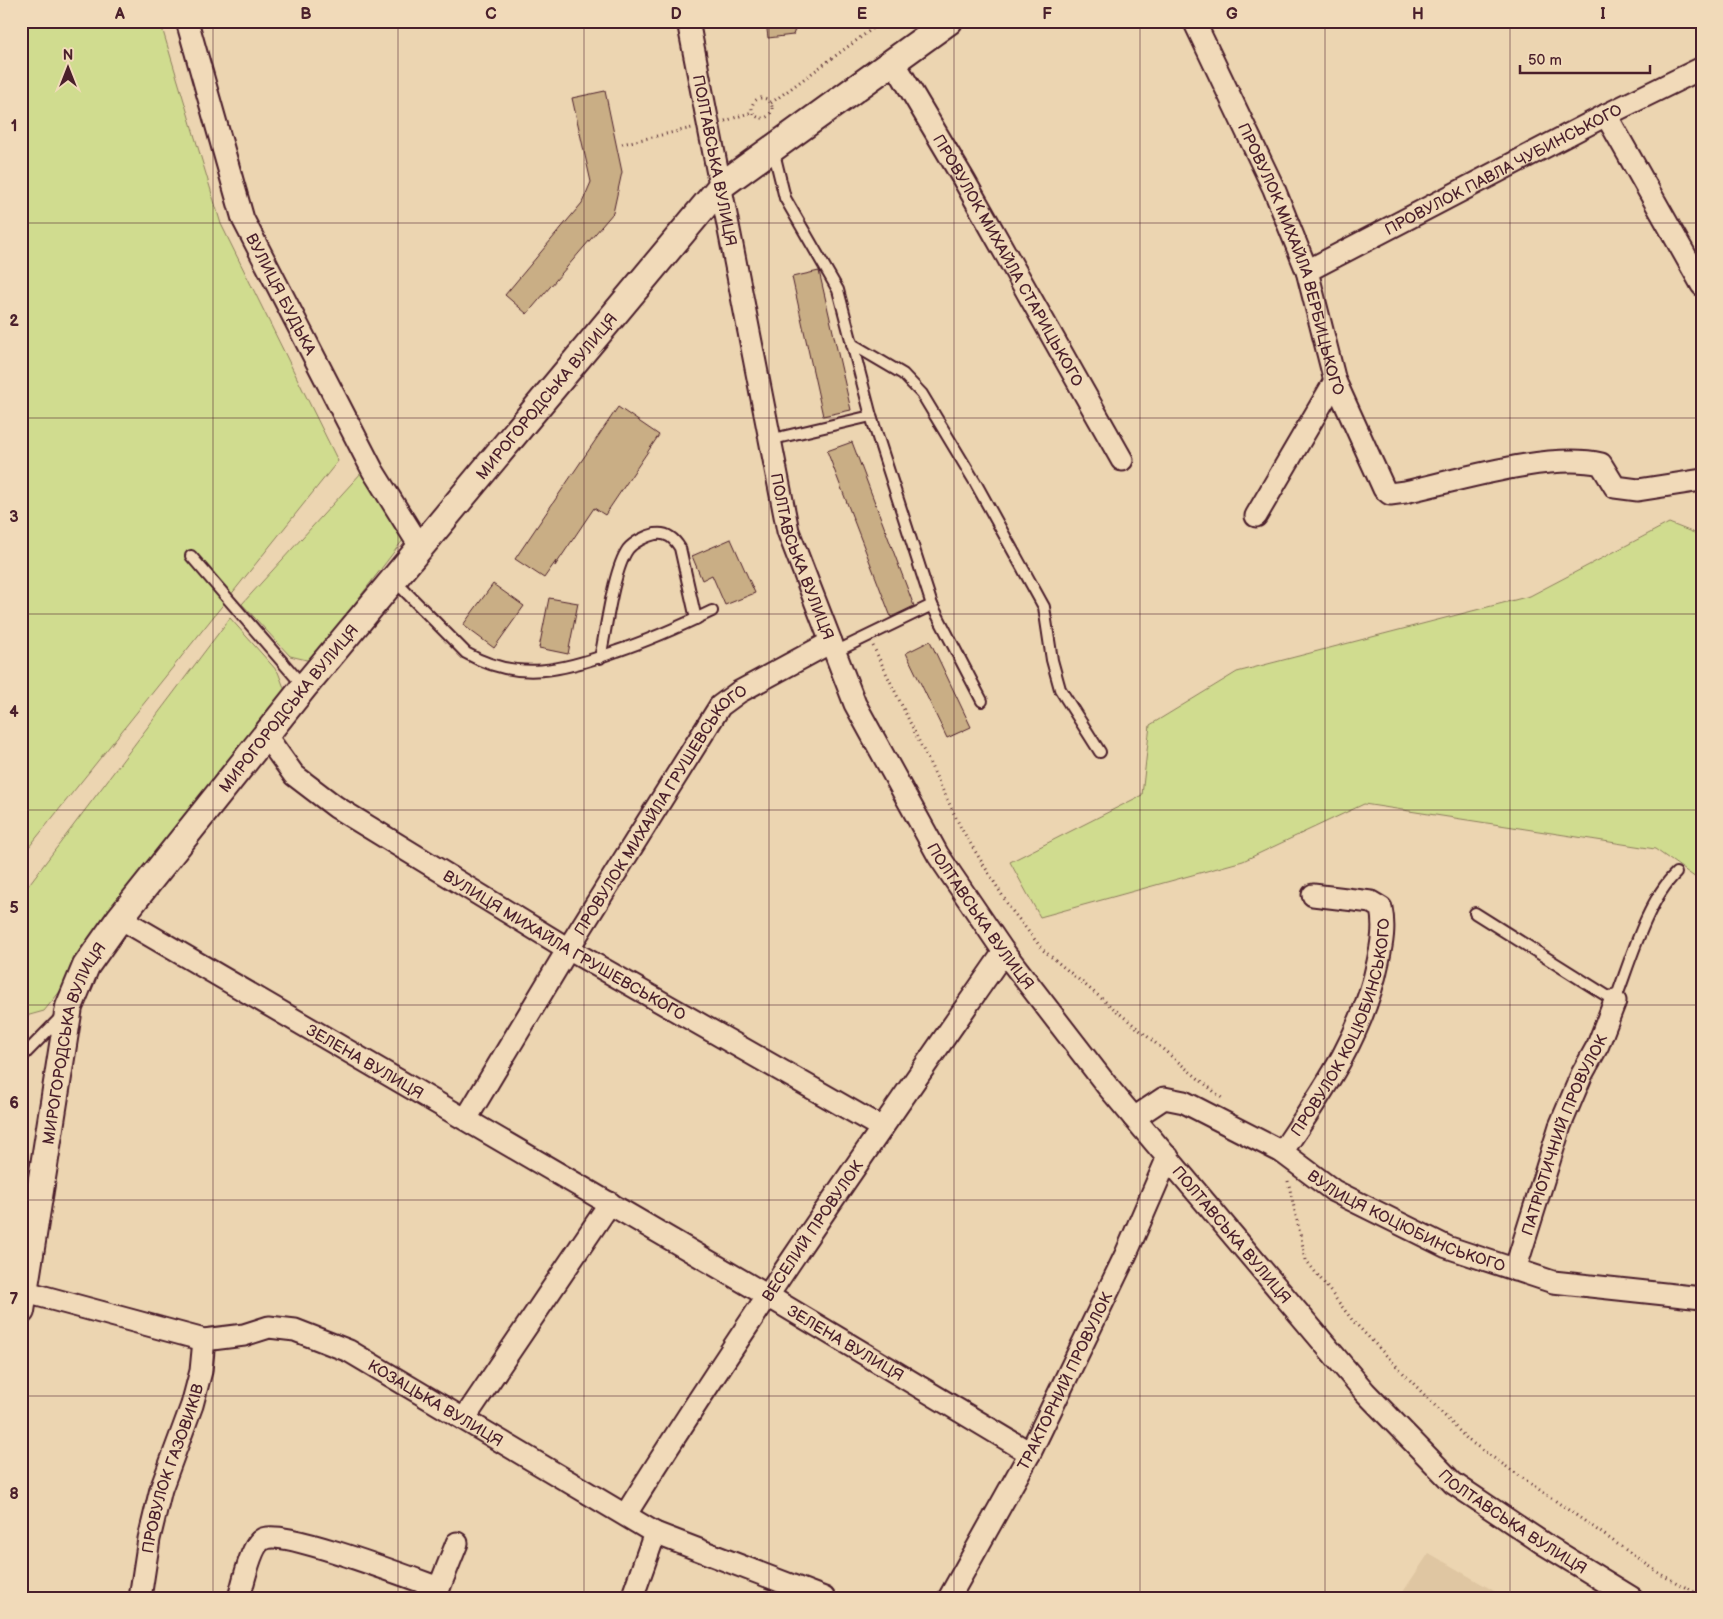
<svg xmlns="http://www.w3.org/2000/svg" width="1723" height="1619" viewBox="0 0 1723 1619" font-family="'Balsamiq Sans',sans-serif">
<style>
.built{fill:#dfc6a2}
.green{fill:#d0dc8f;stroke:#8d7e5d}
.building{fill:#c9ae85;stroke:#4a1f2b}
.lines{fill:none;stroke-linecap:round;stroke-linejoin:round}
.service-casing{stroke:#4a1f2b;stroke-width:14}
.minor-casing{stroke:#4a1f2b;stroke-width:25}
.tertiary-casing{stroke:#4a1f2b;stroke-width:30}
.path{stroke:#4a1f2b;stroke-width:3;stroke-dasharray:1 4;stroke-linecap:butt}
.service{stroke:#f1dab9;stroke-width:10}
.minor{stroke:#f1dab9;stroke-width:21}
.tertiary{stroke:#f1dab9;stroke-width:26}
.grid{fill:none;stroke:#4a1f2b;stroke-width:1;stroke-opacity:0.55}
.labels{text-anchor:middle;stroke-width:4.5;stroke-linejoin:round;paint-order:stroke}
.street-label{font-size:16px;fill:#4a1f2b;stroke:#f1dab9}
.neatline{fill:none;stroke:#4a1f2b;stroke-width:2}
.grid-label{font-size:16px;text-anchor:middle;font-weight:bold;fill:#4a1f2b}
</style>
<rect width="100%" height="100%" fill="#ecd5b1"/>
<filter id="ink" filterUnits="userSpaceOnUse"><feTurbulence type="fractalNoise" baseFrequency=".02" numOctaves="2"/><feDisplacementMap in="SourceGraphic" scale="10" xChannelSelector="R" yChannelSelector="G"/><feConvolveMatrix kernelMatrix="1 2 1 2 8 2 1 2 1" color-interpolation-filters="sRGB"/></filter>
<g filter="url(#ink)">
<path class="built" d="M1429 1553 1506 1598H1399Z"/>
<g class="green">
<path d="M21 21H160L221 224 338 461 21 857Z"/>
<path d="M362 472 403 529V540L311 661 290 656 242 604Z"/>
<path d="M1669 523 1702 536V889L1696 878 1655 849 1364 804 1243 861 1040 917 1010 862 1142 795 1150 725 1237 672 1530 596Z"/>
<path d="M230 618 278 672 286 693 180 828 86 942 66 984 44 1011 26 1016 21 1014V895Z"/>
</g>
<g class="building">
<path d="M766 21H798L793 35 768 38Z"/>
<path d="M605 91 622 172 613 213 527 314 505 295 582 203 591 182 572 98Z"/>
<path d="M819 271 851 410 823 416 792 277Z"/>
<path d="M618 407 659 435 605 515 594 508 555 566 556 561 544 578 515 559Z"/>
<path d="M852 442 914 606 891 617 827 451Z"/>
<path d="M731 539 755 593 725 605 712 575 702 580 692 556Z"/>
<path d="M493 584 524 606 494 648 463 625Z"/>
<path d="M549 598 578 603 568 654 539 648Z"/>
<path d="M930 641 971 727 947 738 906 653Z"/>
</g>
<g class="lines">
<defs>
<g id="service">
<path d="M852 344 903 374 922 394 975 482 1044 607 1052 660 1060 689 1100 752"/>
<path d="M769 440 871 416 838 290 785 198 773 149"/>
<path d="M191 556 304 687"/>
<path d="M394 580 466 653C518 683 565 670 617 651 650 640 681 626 712 611"/>
<path d="M932 605 982 701"/>
<path d="M835 652 932 605 871 416"/>
<path d="M600 658C606 631 613 570 628 549 634 542 646 536 655 534 667 532 674 538 680 548L696 619"/>
<path d="M1475 913 1615 1001C1630 962 1647 901 1676 873"/>
<path d="M21 1058 62 1016"/>
</g>
<g id="minor">
<path id="s1" d="M187 21 243 219 373 471 421 548"/>
<path id="s2" d="M688 21 788 531 855 704 938 855 1004 952 1108 1087 1365 1392 1453 1483 1544 1544 1632 1598"/>
<path id="s3" d="M1194 21 1274 189 1307 271 1335 381 1384 489 1390 494 1405 492C1459 480 1549 452 1601 464L1615 487 1638 490 1702 480"/>
<path id="s4" d="M894 62 964 180 1122 460"/>
<path d="M1606 115 1702 285"/>
<path id="s5" d="M1307 271 1606 115 1702 68"/>
<path d="M1256 516 1335 381"/>
<path id="s6" d="M266 736 294 775 336 807 568 949 882 1128"/>
<path id="s7" d="M120 918 768 1296 1030 1453"/>
<path id="s8" d="M1134 1118 1164 1098 1184 1102 1282 1152 1334 1191 1447 1247 1553 1282 1702 1298"/>
<path id="s9" d="M466 1119 568 949 720 706 739 692 831 642"/>
<path id="s10" d="M1282 1152C1323 1091 1363 1035 1378 962 1382 943 1385 927 1381 908L1371 902 1313 895"/>
<path id="s11" d="M1515 1270 1560 1126 1582 1074 1598 1045 1615 1001"/>
<path id="s12" d="M26 1292 204 1340 244 1335 269 1327 295 1330 349 1351 655 1533 824 1598"/>
<path d="M464 1419 610 1203"/>
<path id="s13" d="M626 1514C745 1323 875 1138 1004 952"/>
<path d="M439 1588 457 1543"/>
<path id="s14" d="M140 1598 149 1539 161 1489 192 1405 201 1371 204 1340"/>
<path d="M239 1598C243 1584 251 1545 263 1539 283 1529 411 1578 439 1588L436 1598"/>
<path d="M632 1598 655 1533"/>
<path id="s15" d="M949 1598 1030 1453 1126 1254 1168 1157"/>
</g>
<g id="tertiary">
<path id="s16" d="M21 1311 69 1007 86 966 120 918 304 687 722 185 949 21"/>
</g>
</defs>
<use href="#service" class="service-casing"/>
<use href="#minor" class="minor-casing"/>
<use href="#tertiary" class="tertiary-casing"/>
<g class="path">
<circle cx="762" cy="108" r="10"/>
<path d="M771 103 883 21"/>
<path d="M725 121 752 112"/>
<path d="M622 144 692 128"/>
<path d="M873 646 961 828 1010 908 1043 950 1223 1099"/>
<path d="M1288 1181 1306 1260 1353 1321 1468 1440 1662 1575 1702 1596"/>
</g>
<use href="#service" class="service"/>
<use href="#minor" class="minor"/>
<use href="#tertiary" class="tertiary"/>
</g>
</g>
<path class="grid" d="M213 21V1598M398 21V1598M584 21V1598M769 21V1598M954 21V1598M1140 21V1598M1325 21V1598M1510 21V1598M21 223H1702M21 418H1702M21 614H1702M21 810H1702M21 1005H1702M21 1200H1702M21 1396H1702"/>
<g class="labels">
<g class="street-label">
<text dy="6" stroke="none"><textPath href="#s2" startOffset="142">ПОЛТАВСЬКА ВУЛИЦЯ</textPath></text>
<text dy="6" stroke="none"><textPath href="#s5" startOffset="221">ПРОВУЛОК ПАВЛА ЧУБИНСЬКОГО</textPath></text>
<text dy="6" stroke="none"><textPath href="#s3" startOffset="258">ПРОВУЛОК МИХАЙЛА ВЕРБИЦЬКОГО</textPath></text>
<text dy="6" stroke="none"><textPath href="#s4" startOffset="229">ПРОВУЛОК МИХАЙЛА СТАРИЦЬКОГО</textPath></text>
<text dy="6" stroke="none"><textPath href="#s1" startOffset="290">ВУЛИЦЯ БУДЬКА</textPath></text>
<text dy="6" stroke="none"><textPath href="#s16" startOffset="1085">МИРОГОРОДСЬКА ВУЛИЦЯ</textPath></text>
<text dy="6" stroke="none"><textPath href="#s2" startOffset="548">ПОЛТАВСЬКА ВУЛИЦЯ</textPath></text>
<text dy="6" stroke="none"><textPath href="#s16" startOffset="680">МИРОГОРОДСЬКА ВУЛИЦЯ</textPath></text>
<text dy="6" stroke="none"><textPath href="#s9" startOffset="366">ПРОВУЛОК МИХАЙЛА ГРУШЕВСЬКОГО</textPath></text>
<text dy="6" stroke="none"><textPath href="#s2" startOffset="952">ПОЛТАВСЬКА ВУЛИЦЯ</textPath></text>
<text dy="6" stroke="none"><textPath href="#s6" startOffset="368">ВУЛИЦЯ МИХАЙЛА ГРУШЕВСЬКОГО</textPath></text>
<text dy="6" stroke="none"><textPath href="#s10" startOffset="140">ПРОВУЛОК КОЦЮБИНСЬКОГО</textPath></text>
<text dy="6" stroke="none"><textPath href="#s16" startOffset="274">МИРОГОРОДСЬКА ВУЛИЦЯ</textPath></text>
<text dy="6" stroke="none"><textPath href="#s7" startOffset="284">ЗЕЛЕНА ВУЛИЦЯ</textPath></text>
<text dy="6" stroke="none"><textPath href="#s11" startOffset="144">ПАТРІОТИЧНИЙ ПРОВУЛОК</textPath></text>
<text dy="6" stroke="none"><textPath href="#s8" startOffset="310">ВУЛИЦЯ КОЦЮБИНСЬКОГО</textPath></text>
<text dy="6" stroke="none"><textPath href="#s13" startOffset="339">ВЕСЕЛИЙ ПРОВУЛОК</textPath></text>
<text dy="6" stroke="none"><textPath href="#s2" startOffset="1358">ПОЛТАВСЬКА ВУЛИЦЯ</textPath></text>
<text dy="6" stroke="none"><textPath href="#s7" startOffset="841">ЗЕЛЕНА ВУЛИЦЯ</textPath></text>
<text dy="6" stroke="none"><textPath href="#s15" startOffset="246">ТРАКТОРНИЙ ПРОВУЛОК</textPath></text>
<text dy="6" stroke="none"><textPath href="#s12" startOffset="436">КОЗАЦЬКА ВУЛИЦЯ</textPath></text>
<text dy="6" stroke="none"><textPath href="#s14" startOffset="134">ПРОВУЛОК ГАЗОВИКІВ</textPath></text>
<text dy="6" stroke="none"><textPath href="#s2" startOffset="1762">ПОЛТАВСЬКА ВУЛИЦЯ</textPath></text>
</g>
</g>
<rect width="1723" height="1619" fill="none" stroke="#f1dab9" stroke-width="55"/>
<g transform="translate(68 68)" stroke="#f1dab9" stroke-width="4" paint-order="stroke">
<path d="M0-4L9 19L0 12L-9 19Z" fill="#4a1f2b"/>
<text y="-8" font-size="14" font-weight="bold" text-anchor="middle" fill="#4a1f2b">N</text>
</g>
<path d="M1520 65v8h130v-8" fill="none" stroke="#4a1f2b" stroke-width="2.5"/>
<text x="1528" y="65" font-size="15" fill="#4a1f2b" stroke="#f1dab9" stroke-width="4" paint-order="stroke">50 m</text>
<rect x="28" y="28" width="1668" height="1564" class="neatline"/>
<g class="grid-label">
<text x="120" y="19">A</text>
<text x="306" y="19">B</text>
<text x="491" y="19">C</text>
<text x="676" y="19">D</text>
<text x="862" y="19">E</text>
<text x="1047" y="19">F</text>
<text x="1232" y="19">G</text>
<text x="1418" y="19">H</text>
<text x="1603" y="19">I</text>
<text x="14" y="131">1</text>
<text x="14" y="326">2</text>
<text x="14" y="522">3</text>
<text x="14" y="717">4</text>
<text x="14" y="913">5</text>
<text x="14" y="1108">6</text>
<text x="14" y="1304">7</text>
<text x="14" y="1499">8</text>
</g>
</svg>
